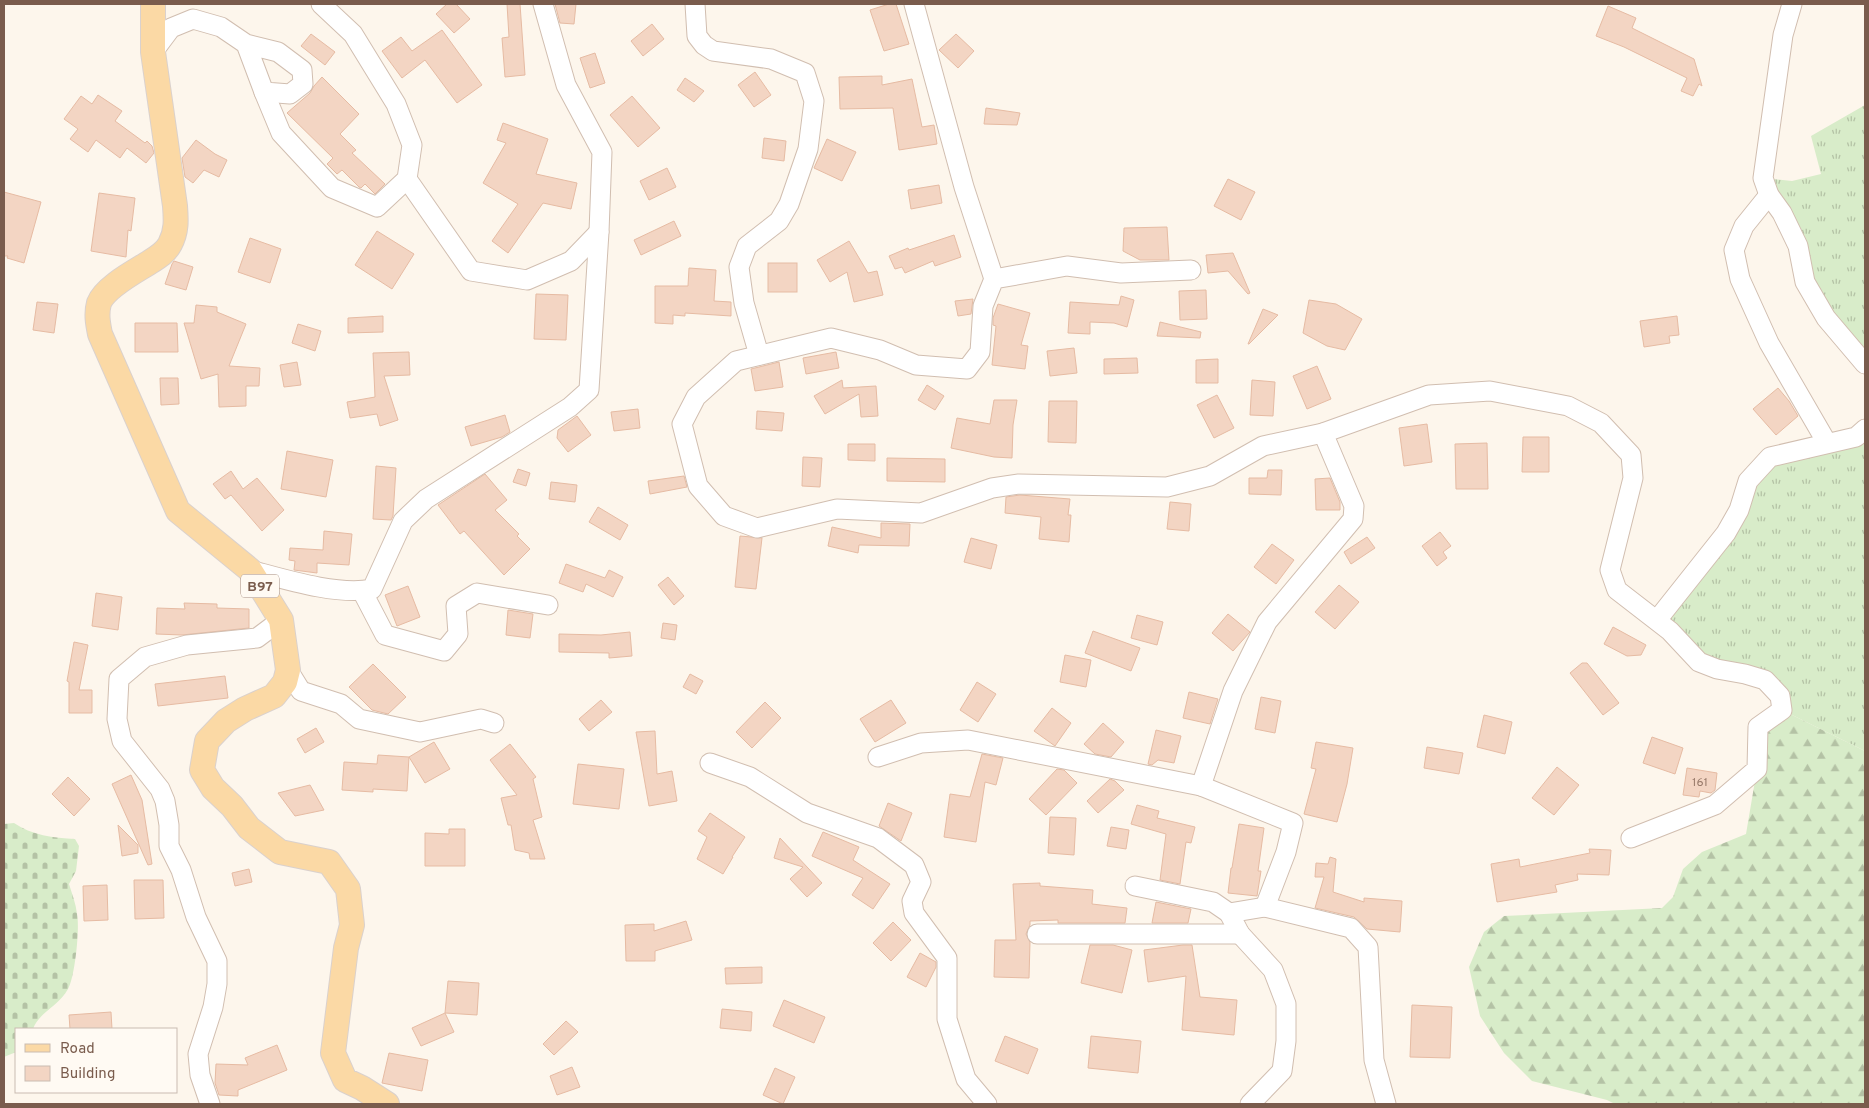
<svg xmlns="http://www.w3.org/2000/svg" width="1869" height="1108" viewBox="0 0 1869 1108" font-family="Overpass,sans-serif">
<style>
.grass{fill:url(#grass-tufts)}
.forest{fill:url(#forest-firs)}
.cemetery{fill:url(#cemetery-stones)}
.building{fill:#f3d5c3;stroke:#e6bba3}
.lines{fill:none;stroke-linecap:round;stroke-linejoin:round}
.minor-casing{stroke:#d1beb0;stroke-width:21}
.major-casing{stroke:#dad1cd;stroke-width:26}
.minor{stroke:#fff;stroke-width:19}
.major{stroke:#fbd9a5;stroke-width:24}
.labels{text-anchor:middle;stroke-width:4;stroke-linejoin:round;paint-order:stroke}
.number-label{font-size:12px;fill:#987a6a}
.shield{fill:#fffaf3;stroke:#a28b7f;stroke-width:1}
.shield-label{font-size:14px;font-weight:bold;fill:#7a5c4d}
</style>
<defs>
<pattern id="grass-tufts" width="24" height="20" patternUnits="userSpaceOnUse" patternTransform="scale(1.25)"><rect width="24" height="20" fill="#d8ecc9"/><path d="M3 7l-1-3M5 7V3M7 7l1-3M15 17l-1-3M17 17v-4M19 17l1-3" fill="none" stroke="#b4c2a5"/></pattern>
<pattern id="forest-firs" width="22" height="20" patternUnits="userSpaceOnUse" patternTransform="scale(1.25)"><rect width="22" height="20" fill="#d8ecc9"/><path d="M5 1l3.5 6h-7zM16 11l3.5 6h-7z" fill="#b4c2a5"/></pattern>
<pattern id="cemetery-stones" width="16" height="16" patternUnits="userSpaceOnUse" patternTransform="scale(1.25)"><rect width="16" height="16" fill="#d8ecc9"/><path d="M2 7V4a2 2 0 0 1 4 0v3zM10 15v-3a2 2 0 0 1 4 0v3z" fill="#b4c2a5"/></pattern>
</defs>
<rect width="100%" height="100%" fill="#fdf6ec"/>
<g class="grass">
<path d="M1865 105V364L1826 318 1763 178 1792 181 1821 174 1811 136Z"/>
<path d="M1865 429V751L1782 710 1780 696 1717 669 1657 620 1770 457Z"/>
</g>
<path class="forest" d="M1782 710 1865 751V1104H1615L1607 1100 1532 1081 1504 1053 1480 1016 1469 967 1484 932 1504 916 1662 908 1673 897 1683 869 1702 852 1746 834 1757 769 1758 727Z"/>
<path class="cemetery" d="M14 823C31 835 54 838 75 839L79 846 76 871 69 884C72 894 76 904 77 914 80 928 75 977 68 989 59 1006 39 1012 33 1029H16V1052L4 1057V824Z"/>
<g class="building">
<path d="M447 4H456L470 19 454 33 436 14Z"/>
<path d="M507 4H520L525 75 505 77 502 38 509 37Z"/>
<path d="M555 4H576L574 24 560 23Z"/>
<path d="M889 4H896L909 44 884 51 870 10Z"/>
<path d="M1608 6 1636 18 1632 28 1694 59 1702 86 1699 84 1693 96 1681 91 1687 78 1624 47 1596 36Z"/>
<path d="M652 24 664 39 643 56 631 41Z"/>
<path d="M442 30 482 85 457 103 425 60 402 78 382 51 401 37 412 51Z"/>
<path d="M311 34 335 52 325 65 301 46Z"/>
<path d="M956 34 974 51 958 68 939 50Z"/>
<path d="M595 53 605 83 590 88 580 58Z"/>
<path d="M755 72 771 95 754 107 738 85Z"/>
<path d="M882 76V85L912 79 922 127 934 125 937 144 899 150 893 108 840 109 839 77Z"/>
<path d="M322 77 359 114 340 134 356 150 352 153 385 184 375 194 365 184 361 188 359 187 342 170 337 174 327 164 333 158 287 113 310 93 314 86Z"/>
<path d="M685 78 704 91 694 102 677 90Z"/>
<path d="M98 95 122 111 115 121 145 143 147 141 152 146 154 153 146 163 127 148 120 158 96 140 88 152 70 139 78 129 64 119 81 96 92 104Z"/>
<path d="M632 96 660 128 638 147 610 115Z"/>
<path d="M986 108 1020 113 1017 125 984 124Z"/>
<path d="M503 123 548 139 536 174 577 183 571 209 543 203 508 253 492 241 518 204 483 183 506 143 497 140Z"/>
<path d="M764 138 786 141 784 161 762 158Z"/>
<path d="M827 139 856 152 842 181 814 168Z"/>
<path d="M196 140 215 154 227 160 219 177 204 170 193 183 185 177 182 158Z"/>
<path d="M667 168 676 187 649 200 640 181Z"/>
<path d="M1228 179 1255 192 1241 220 1214 206Z"/>
<path d="M939 185 942 203 911 209 908 190Z"/>
<path d="M4 192 41 202 24 263 7 258 8 256H4Z"/>
<path d="M99 193 135 198 131 231 128 230 126 257 91 251Z"/>
<path d="M674 221 681 236 641 255 634 240Z"/>
<path d="M1167 227 1169 260H1140L1123 251 1124 228Z"/>
<path d="M377 231 414 254 392 289 355 265Z"/>
<path d="M954 235 961 257 935 266 933 261 905 273 902 267 895 269 889 256 908 248 909 250Z"/>
<path d="M250 238 281 249 270 283 238 272Z"/>
<path d="M849 241 868 273 877 271 883 295 854 302 847 272 830 282 817 260Z"/>
<path d="M1233 253 1250 293 1248 294 1228 271 1208 273 1206 255Z"/>
<path d="M174 261 193 267 186 290 165 284 172 264Z"/>
<rect x="768" y="263" width="29" height="29"/>
<path d="M689 268 716 270 714 301 731 302V316L685 313V316L673 315V324L655 323V286H688Z"/>
<path d="M1206 290 1207 319 1180 320 1179 291Z"/>
<path d="M536 294 568 295 566 340 534 339Z"/>
<path d="M1121 296 1134 300 1127 327 1114 323 1090 322V334L1068 333 1070 302 1119 305Z"/>
<path d="M973 299 971 314 958 316 955 301Z"/>
<path d="M1309 300 1336 304 1362 319 1345 350 1327 346 1303 333Z"/>
<path d="M37 302 58 304 54 333 33 330Z"/>
<path d="M998 304 1030 313 1021 345 1028 346 1025 369 992 365 996 326 993 325V318Z"/>
<path d="M196 305 217 307V312L246 324 229 366 260 368 259 386H246V406L219 407 218 374 201 379 184 323H194Z"/>
<path d="M1263 309 1278 315 1249 344H1248Z"/>
<path d="M383 316V332L348 333V318Z"/>
<path d="M1677 316 1679 335 1669 336 1670 343 1644 347 1640 321Z"/>
<path d="M1160 322 1201 332 1200 338 1157 336Z"/>
<path d="M135 323H177L178 352H135Z"/>
<path d="M298 324 321 331 315 351 292 343Z"/>
<path d="M1074 348 1077 373 1050 376 1047 351Z"/>
<path d="M409 352 410 375 384 376 398 420 380 426 377 414 350 418 347 402 375 397 373 353Z"/>
<path d="M836 352 839 368 806 374 803 358Z"/>
<path d="M1137 358 1138 373 1104 374V359Z"/>
<path d="M1218 359V383H1196V360Z"/>
<path d="M297 362 301 385 284 387 280 365Z"/>
<path d="M779 362 783 387 755 391 751 369Z"/>
<path d="M1317 366 1331 399 1307 409 1293 376Z"/>
<path d="M160 378H178L179 404 161 405Z"/>
<path d="M842 380 843 388 876 386 878 416 861 417 859 394 825 414 814 396Z"/>
<path d="M1252 380 1275 382 1273 416 1250 415Z"/>
<path d="M927 385 944 396 935 410 918 400Z"/>
<path d="M1778 388 1789 401 1798 416 1776 435 1753 409Z"/>
<path d="M1217 395 1234 428 1214 438 1197 405Z"/>
<path d="M994 400H1017L1013 425 1012 458 994 457 951 448 957 418 990 424Z"/>
<path d="M1049 401H1077L1076 443 1048 442Z"/>
<path d="M638 409 640 428 614 431 611 412Z"/>
<path d="M757 411 784 413 782 431 756 429Z"/>
<path d="M505 415 510 432 502 437 471 446 465 427Z"/>
<path d="M577 416 591 435 568 452 557 438 558 430Z"/>
<path d="M1427 424 1432 462 1404 466 1399 428Z"/>
<path d="M1523 437H1549V472H1522Z"/>
<path d="M1487 443 1488 489H1456L1455 444Z"/>
<path d="M848 444H875V461L848 460Z"/>
<path d="M287 451 333 460 326 497 281 489Z"/>
<path d="M803 457 822 458 820 487 802 486Z"/>
<path d="M887 458 945 459V482L887 481Z"/>
<path d="M376 466 396 468 393 516 391 520 373 519Z"/>
<path d="M518 469 530 473 526 486 513 482Z"/>
<path d="M1268 470H1282L1281 495 1249 494V478H1267Z"/>
<path d="M231 471 243 489 257 478 284 510 262 531 231 495 225 499 213 484Z"/>
<path d="M485 474 507 500 495 510 519 534 517 536 530 549 504 575 464 531 460 534 438 505Z"/>
<path d="M684 476 687 487 650 494 648 481Z"/>
<path d="M1330 478 1340 502V510H1316L1315 479Z"/>
<path d="M551 482 577 485 575 502 549 499Z"/>
<path d="M1020 495 1070 499 1068 515H1071L1069 542 1039 539 1041 517 1005 513 1006 497Z"/>
<path d="M1170 502 1191 504 1189 531 1167 529Z"/>
<path d="M598 507 628 525 620 540 589 522Z"/>
<path d="M881 523 910 524 909 546 859 545 858 553 828 546 832 527 881 538Z"/>
<path d="M324 531 352 534 349 565 317 563V573L294 570 295 561 289 560 290 548 323 550Z"/>
<path d="M1440 532 1451 546 1443 552 1447 558 1437 566 1422 546Z"/>
<path d="M740 536 762 538 756 589 735 587Z"/>
<path d="M1367 537 1375 548 1351 564 1344 552Z"/>
<path d="M971 538 997 545 991 569 964 562Z"/>
<path d="M1272 544 1294 560 1276 584 1254 567Z"/>
<path d="M566 564 605 578 609 570 623 577 613 597 586 584 583 592 559 583Z"/>
<path d="M668 577 684 596 674 605 658 585Z"/>
<path d="M1339 585 1359 602 1335 629 1315 612Z"/>
<path d="M408 586 420 617 397 626 385 595Z"/>
<path d="M96 593 122 597 118 630 92 626Z"/>
<path d="M184 603 217 604V608L249 609V628L182 635 156 634 157 608 185 609Z"/>
<path d="M508 610 533 614 530 638 506 635Z"/>
<path d="M1228 614 1250 632 1233 651 1212 633Z"/>
<path d="M1137 615 1163 622 1157 645 1131 638Z"/>
<path d="M663 623 677 625 675 640 661 638Z"/>
<path d="M1613 627 1646 645 1641 655 1627 656 1604 644Z"/>
<path d="M1093 631 1140 648 1131 671 1085 653Z"/>
<path d="M630 632 632 656 609 658V653L559 652V634L601 635Z"/>
<path d="M74 642 88 645 79 690H92V713H69V682L67 681Z"/>
<path d="M1065 655 1091 660 1086 687 1060 682Z"/>
<path d="M1582 663H1587L1619 703 1603 715 1570 673Z"/>
<path d="M373 664 406 697 388 714 372 710 349 687Z"/>
<path d="M690 674 703 681 696 694 683 687Z"/>
<path d="M225 676 228 698 158 706 155 684Z"/>
<path d="M977 682 996 694 978 722 960 710Z"/>
<path d="M1189 692 1218 699 1210 724 1183 718Z"/>
<path d="M1261 697 1281 701 1275 733 1255 729Z"/>
<path d="M601 700 612 712 589 731 579 719Z"/>
<path d="M891 700 906 723 875 742 860 719Z"/>
<path d="M765 702 781 718 752 748 736 732Z"/>
<path d="M1052 708 1071 723 1055 746 1034 731Z"/>
<path d="M1484 715 1512 722 1505 754 1477 747Z"/>
<path d="M1103 723 1124 742 1111 757 1095 754 1084 744Z"/>
<path d="M316 728 324 742 305 753 297 739Z"/>
<path d="M1156 730 1181 736 1174 763 1158 760 1152 765 1148 764Z"/>
<path d="M655 731 657 774 672 771 677 801 649 806 636 732Z"/>
<path d="M1652 737 1683 748 1675 774 1643 763Z"/>
<path d="M434 742 450 769 425 783 409 757Z"/>
<path d="M1316 742 1353 748 1347 784 1337 822 1304 814 1316 769 1311 768Z"/>
<path d="M510 744 536 777 533 779 542 817 533 820 545 859H530L529 853 515 850 511 825H508L501 798 517 795 490 760Z"/>
<path d="M1427 747 1463 753 1459 774 1424 768Z"/>
<path d="M982 754 1003 758 996 785 985 782 976 842 944 837 950 794 970 797Z"/>
<path d="M378 755 409 757 407 791 373 789V792L342 790 344 762 377 764Z"/>
<path d="M578 764 624 769 619 809 573 804Z"/>
<path d="M1557 767 1579 785 1554 815 1532 798Z"/>
<path d="M1687 768 1717 773 1715 790 1711 793 1700 791 1699 797 1683 795Z"/>
<path d="M1057 769 1064 770 1077 783 1046 815 1029 799Z"/>
<path d="M131 775 142 800 152 864 148 865 112 784Z"/>
<path d="M68 777 90 799 74 816 52 794Z"/>
<path d="M1110 779 1115 781 1124 790 1098 813 1087 801Z"/>
<path d="M310 785 324 810 295 816 278 793Z"/>
<path d="M888 803 912 813 901 841 879 826Z"/>
<path d="M1137 805 1159 811 1157 818 1195 827 1191 843 1186 842 1180 884 1160 880 1166 834 1131 824Z"/>
<path d="M710 813 745 837 732 857H733L723 874 697 859 707 837 698 831Z"/>
<path d="M1050 817 1076 818 1074 855 1048 853Z"/>
<path d="M1239 824 1264 828 1258 871H1261L1257 896 1228 893 1231 868H1232Z"/>
<path d="M118 825 138 845V853L122 856Z"/>
<path d="M1111 827 1129 830 1126 849 1107 846Z"/>
<path d="M449 829H465V866H425V833L449 834Z"/>
<path d="M823 832 859 847 853 860 890 884 873 909 852 895 863 878 812 856Z"/>
<path d="M780 838 822 883 807 897 790 879 803 867 774 858Z"/>
<path d="M1589 849 1611 850 1609 875 1577 874 1578 880 1555 885 1557 892 1497 902 1491 864 1519 859 1520 867 1590 853Z"/>
<path d="M1330 857 1336 859 1333 892 1364 902V898L1402 901 1400 932 1367 929 1354 917 1315 908 1324 877H1315L1316 863 1328 864Z"/>
<path d="M249 869 252 882 235 886 232 873Z"/>
<path d="M134 880H163L164 918 135 919Z"/>
<path d="M1040 883V886L1093 890 1092 904 1127 908 1125 923H1058V920L1030 921V925L1026 934 1030 942 1029 978 994 977 995 940H1016L1013 884Z"/>
<path d="M107 885 108 920 84 921 83 886Z"/>
<path d="M1156 902 1191 909 1188 923H1152Z"/>
<path d="M686 921 692 940 655 951V961H626L625 925 654 924V931Z"/>
<path d="M893 922 911 940 891 961 873 943Z"/>
<path d="M1090 945H1113L1132 950 1122 993 1081 983Z"/>
<path d="M1183 945H1192L1200 997 1237 1000 1234 1035 1182 1030 1186 976 1148 982 1144 950Z"/>
<path d="M920 953 936 962V967L926 987 907 977Z"/>
<path d="M762 967V983L726 984 725 968Z"/>
<path d="M448 981 479 983 477 1015 445 1013Z"/>
<path d="M784 1000 825 1017 814 1043 773 1026Z"/>
<path d="M1412 1005 1452 1007 1450 1058 1410 1057Z"/>
<path d="M722 1009 752 1012 751 1031 720 1028Z"/>
<path d="M111 1012 112 1029H70L69 1015Z"/>
<path d="M445 1013 454 1032 421 1046 412 1028Z"/>
<path d="M566 1021 578 1032 554 1055 543 1044Z"/>
<path d="M1005 1036 1038 1049 1028 1074 995 1061Z"/>
<path d="M1091 1036 1141 1041 1138 1073 1088 1068Z"/>
<path d="M277 1045 287 1070 238 1090V1096L219 1095 215 1083 216 1064 248 1065 245 1058Z"/>
<path d="M389 1053 428 1060 422 1091 382 1083Z"/>
<path d="M572 1067 580 1087 557 1095 550 1076Z"/>
<path d="M775 1068 795 1077 783 1104 763 1095Z"/>
</g>
<g class="lines">
<defs>
<g id="minor">
<path d="M695 4 697 36 704 45 713 51 771 59 805 73 814 101 808 149 789 204 779 221 747 246 739 267 744 303 759 355"/>
<path d="M914 4 964 187 994 279"/>
<path d="M1792 4 1783 35 1763 178 1769 195 1782 213 1798 246 1805 282 1826 318 1865 364"/>
<path d="M153 52 171 28 193 19 221 27 246 44 278 52 302 70 303 84 290 94 264 92 246 44"/>
<path d="M264 92 281 133 332 188 377 207 407 179 412 145 396 104 353 34 321 4"/>
<path d="M407 179 471 271 527 280 571 261 599 232"/>
<path d="M1769 195 1744 226 1734 250 1740 279 1769 343 1827 443"/>
<path d="M1191 270 1121 273 1067 266 994 279 983 306 980 352 967 369 916 365 880 350 831 338 736 361 696 397 682 424 698 486 724 516 757 528 837 509 921 513 992 488 1019 484 1167 487 1210 476 1263 446 1323 433 1429 395 1490 391 1568 406 1601 423 1631 455 1633 478 1610 570 1617 590 1670 631 1699 662 1717 669 1745 674 1765 680 1780 696 1782 710 1758 727 1757 769 1715 805 1631 838"/>
<path d="M250 570C284 579 338 596 372 589L403 521 426 499 570 407 589 390 599 232 602 152 566 85 543 4"/>
<path d="M362 591 385 635 444 651 458 634 456 606 477 593 548 605"/>
<path d="M1657 620 1726 533 1739 510 1748 481 1770 457 1856 437 1865 429"/>
<path d="M288 670 301 691 341 704 359 719 420 732 481 719 494 723"/>
<path d="M878 757 921 743 968 740 1201 786 1293 823 1286 852 1265 907"/>
<path d="M710 763 750 777 807 813 878 838 914 865 921 882 912 901 914 913 947 958V1019L966 1079 987 1104"/>
<path d="M1201 786 1233 691 1267 622 1353 519 1354 506 1323 433"/>
<path d="M1135 886 1213 902 1229 913"/>
<path d="M1037 934H1240"/>
<path d="M210 1104 200 1075 198 1054 213 1007 217 984V961L196 917 181 870 169 846V825L165 801 160 789 122 741 117 719 119 679 145 657 187 645 257 638 281 620"/>
<path d="M1250 1104 1282 1071 1286 1041V1004L1273 970 1240 934 1229 913 1265 907 1351 928 1368 947 1374 1060 1386 1104"/>
</g>
<path id="major" d="M153 4V52L175 206C176 219 177 231 170 244 166 252 158 257 150 262 136 271 105 287 99 303 96 314 98 324 100 334L178 511 250 570 281 620 288 670 285 682 274 696 245 709 226 721 207 741 202 770 213 788 232 806 249 828 280 852 329 862 348 889 352 925 346 948 333 1053 345 1080 362 1088 387 1104"/>
</defs>
<use href="#minor" class="minor-casing"/>
<use href="#major" class="major-casing"/>
<use href="#minor" class="minor"/>
<use href="#major" class="major"/>
</g>
<g class="labels">
<g class="number-label">
<text x="1700" y="786">161</text>
</g>
<rect class="shield" x="241" y="574.5" width="38" height="23" rx="4"/>
<g class="shield-label">
<text x="260" y="591">B97</text>
</g>
</g>
<rect width="1869" height="1108" fill="none" stroke="#7a5c4d" stroke-width="10"/>
<rect x="15" y="1028" width="162" height="65" fill="#fffaf3" stroke="#cabbb1"/>
<rect x="25" y="1044" width="25" height="8" fill="#fbd9a5" stroke="#cabbb1"/>
<text x="60" y="1053" font-size="15" fill="#7a5c4d">Road</text>
<rect x="25" y="1066" width="25" height="15" fill="#f3d5c3" stroke="#cabbb1"/>
<text x="60" y="1078" font-size="15" fill="#7a5c4d">Building</text>
</svg>
